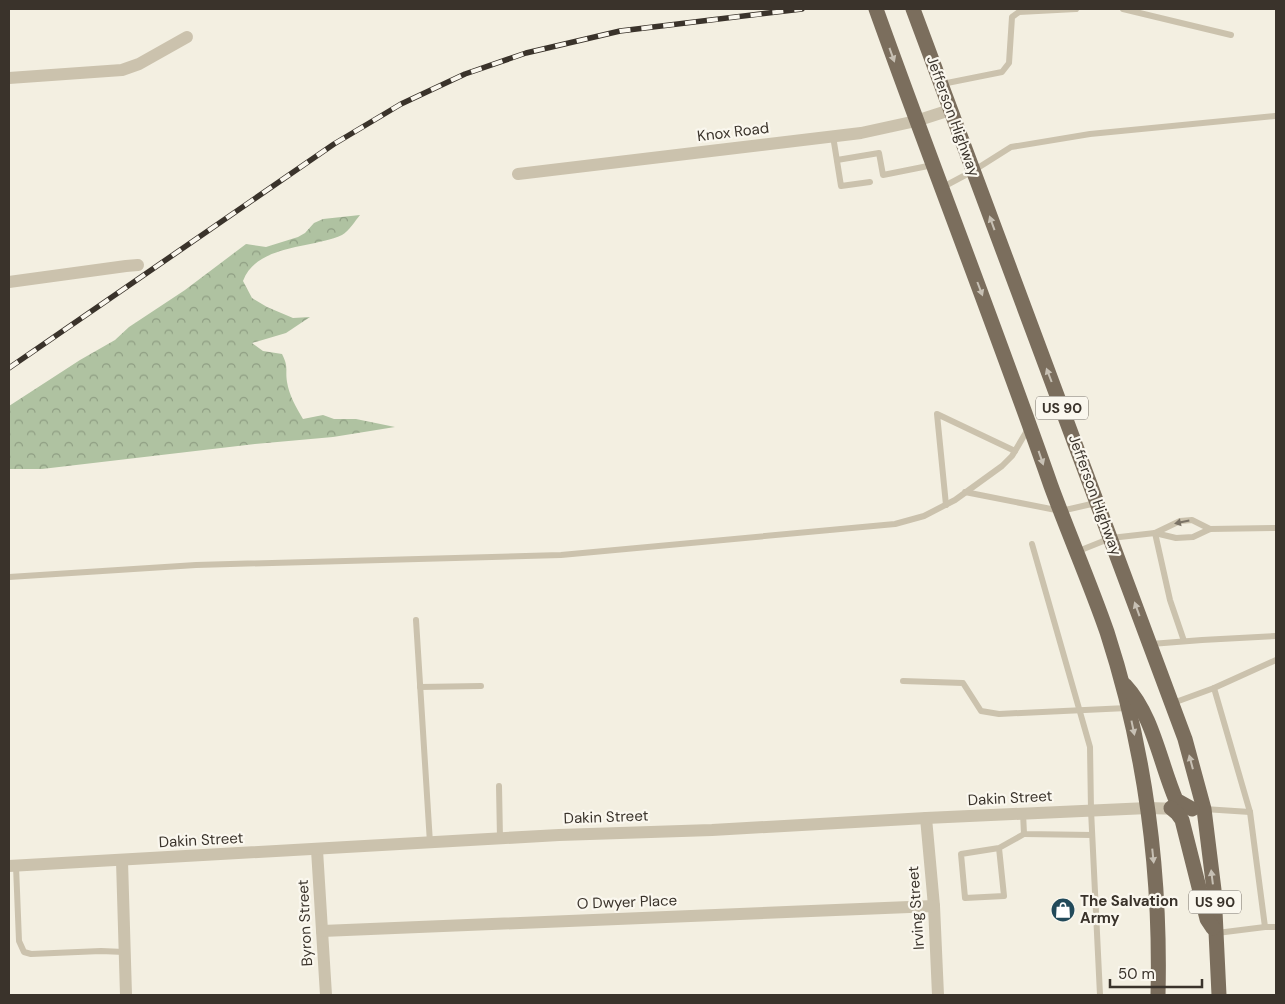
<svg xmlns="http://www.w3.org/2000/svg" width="1285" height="1004" viewBox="0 0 1285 1004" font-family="'DM Sans',sans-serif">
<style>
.forest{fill:url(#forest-crowns)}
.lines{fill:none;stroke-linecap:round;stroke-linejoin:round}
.lane{stroke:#cbc2ad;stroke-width:6}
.street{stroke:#cbc2ad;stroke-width:12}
.primary{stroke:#7b6e5d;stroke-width:15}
.rail-casing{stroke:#3a332b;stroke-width:5.5}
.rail{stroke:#faf7ee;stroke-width:4;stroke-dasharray:11;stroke-linecap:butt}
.oneway{fill:#c7c0b4}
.oneway2{fill:#7b7366}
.labels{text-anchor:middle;stroke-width:4.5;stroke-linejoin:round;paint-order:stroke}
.shield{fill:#faf7ee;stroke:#746e66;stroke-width:1}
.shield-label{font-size:14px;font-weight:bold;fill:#3a332b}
.street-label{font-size:15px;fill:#3a332b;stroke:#faf7ee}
.poi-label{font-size:15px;font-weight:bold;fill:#3a332b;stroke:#faf7ee;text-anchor:start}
</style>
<defs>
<pattern id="forest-crowns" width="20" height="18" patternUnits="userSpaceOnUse" patternTransform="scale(1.25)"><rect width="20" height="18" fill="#afc2a1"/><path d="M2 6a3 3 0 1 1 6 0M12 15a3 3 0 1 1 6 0" fill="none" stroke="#8f9e83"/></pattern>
</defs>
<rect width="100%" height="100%" fill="#f3efe1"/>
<path class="forest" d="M360 215C355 221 349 231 342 235 311 249 257 244 243 281L252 298 267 307 293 318 310 317 286 333 252 343 263 351 282 354C289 368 285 369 287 382 289 395 296 407 303 419L323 415 334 419H356L395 427 333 437 255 444 42 469H9V406L80 360 115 340 129 327 185 290 246 244 266 247 298 237 305 233 314 223 323 219Z"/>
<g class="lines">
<g class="lane">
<path d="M1123 9 1231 35"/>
<path d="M942 84 1002 72 1009 63 1012 17 1019 12 1076 9"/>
<path d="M833 136 841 186 870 182"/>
<path d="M837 160 879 153 883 175 933 165"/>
<path d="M943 187 973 171 1011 147 1090 134 1275 116"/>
<path d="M965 492 1061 511 1096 503"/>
<path d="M946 505 937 414 1015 451"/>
<path d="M1155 533 1176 538 1193 537 1210 529 1276 528"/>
<path d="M1155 533 1170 600 1184 641"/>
<path d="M1032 544 1090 747 1091 810 1100 995"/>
<path d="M1076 552 1111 538 1155 533 1180 521 1192 520 1210 529"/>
<path d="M9 577 196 565 561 555 895 524 924 516 955 500 1002 466 1012 456 1028 429"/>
<path d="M416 620 430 843"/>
<path d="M1151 644 1202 640 1276 636"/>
<path d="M1276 660 1214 688 1250 812 1265 927H1276"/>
<path d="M903 681 963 683 981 711 999 714 1127 708"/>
<path d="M420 687 481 686"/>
<path d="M1173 703 1214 688"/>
<path d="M499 786 500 839"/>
<path d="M1204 809 1250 812"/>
<path d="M1023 813 1024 834 1092 835"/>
<path d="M999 848 1004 896 965 898 961 854 999 848 1024 834"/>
<path d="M16 866 19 941 24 952 31 954 101 951 124 952"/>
<path d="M1217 933 1265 927"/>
</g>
<g class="street">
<path d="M9 78 122 70 139 64 187 37"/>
<path d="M518 174 861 133 916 121 950 110"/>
<path d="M9 282 126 266 138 265"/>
<path d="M926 818 934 906 938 995"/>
<path d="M317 850 326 995"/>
<path d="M122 861 126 995"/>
<path d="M9 866 559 835 712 830 926 818 1148 808 1180 809"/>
<path d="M322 931 934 906"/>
</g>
<g class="primary">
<path d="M876 9C933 168 995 326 1051 486 1069 535 1090 583 1107 632 1145 749 1161 873 1158 995"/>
<path d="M913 9 1185 739 1204 809 1214 890 1219 995"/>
<path d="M1125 685C1153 715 1160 763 1176 800L1192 809"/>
<path d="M1171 808 1177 813 1182 820 1207 919 1213 928"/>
</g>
<defs>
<path id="rail" d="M9 368 334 144 401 104 465 74 526 53 620 31 802 9"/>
</defs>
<use href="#rail" class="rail-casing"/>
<use href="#rail" class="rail"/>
</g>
<defs><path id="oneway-solid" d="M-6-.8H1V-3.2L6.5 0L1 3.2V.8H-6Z" transform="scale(1.25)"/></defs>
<g class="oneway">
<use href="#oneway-solid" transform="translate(892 55) rotate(70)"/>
<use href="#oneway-solid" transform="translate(992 223) rotate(-110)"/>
<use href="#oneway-solid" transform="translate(980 289) rotate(69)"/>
<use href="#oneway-solid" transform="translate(1049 375) rotate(-111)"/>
<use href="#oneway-solid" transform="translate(1041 458) rotate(71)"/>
<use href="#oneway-solid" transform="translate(1137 609) rotate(-110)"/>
<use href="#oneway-solid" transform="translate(1133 728) rotate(78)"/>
<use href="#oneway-solid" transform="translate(1191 762) rotate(-105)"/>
<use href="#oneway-solid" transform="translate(1153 856) rotate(84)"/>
<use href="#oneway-solid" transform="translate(1212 877) rotate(-97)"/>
</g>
<use class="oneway2" href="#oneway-solid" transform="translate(1182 522) rotate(168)"/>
<defs>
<symbol id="shop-disc" viewBox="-11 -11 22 22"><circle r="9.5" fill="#224a5a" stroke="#faf7ee"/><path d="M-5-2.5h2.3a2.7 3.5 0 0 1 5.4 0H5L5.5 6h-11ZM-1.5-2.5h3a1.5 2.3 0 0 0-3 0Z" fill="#fff"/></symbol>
</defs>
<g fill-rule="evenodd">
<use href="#shop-disc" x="1049" y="896" width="28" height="28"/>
</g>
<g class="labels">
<g class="shield">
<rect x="1036" y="396.5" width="52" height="23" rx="4"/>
<rect x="1189" y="890.5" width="52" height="23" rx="4"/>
</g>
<g class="shield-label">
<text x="1062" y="413">US 90</text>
<text x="1215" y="907">US 90</text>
</g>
<g class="street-label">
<text transform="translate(953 116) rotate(70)" y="5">Jefferson Highway</text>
<text transform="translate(733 132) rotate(-7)" y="5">Knox Road</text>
<text transform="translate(1095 495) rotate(70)" y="5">Jefferson Highway</text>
<text transform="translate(1010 798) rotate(-3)" y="5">Dakin Street</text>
<text transform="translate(606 817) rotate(-2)" y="5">Dakin Street</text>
<text transform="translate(201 840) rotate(-3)" y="5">Dakin Street</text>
<text transform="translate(627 902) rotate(-2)" y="5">O Dwyer Place</text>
<text transform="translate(916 908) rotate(-94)" y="5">Irving Street</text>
<text transform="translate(305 923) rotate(-93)" y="5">Byron Street</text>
</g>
<g class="poi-label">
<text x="1080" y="906">The Salvation<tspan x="1080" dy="17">Army</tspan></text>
</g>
</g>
<rect width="1285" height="1004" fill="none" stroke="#3a332b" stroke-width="20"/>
<path d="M1110 979v8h92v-8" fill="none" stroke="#3a332b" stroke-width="2.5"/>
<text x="1118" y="979" font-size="15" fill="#3a332b" stroke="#faf7ee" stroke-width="4" paint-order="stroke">50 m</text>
</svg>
